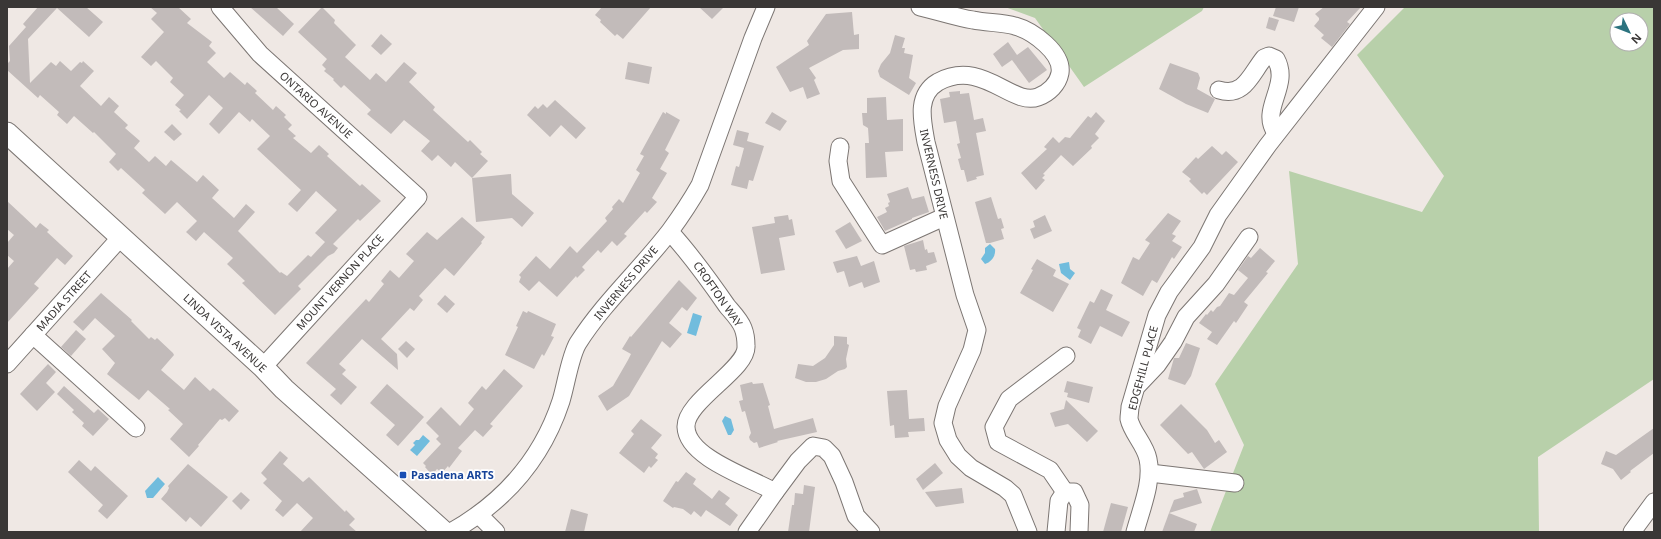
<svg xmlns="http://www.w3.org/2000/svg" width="1661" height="539" viewBox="0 0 1661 539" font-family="'Noto Sans',sans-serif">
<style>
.green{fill:#b8d0aa;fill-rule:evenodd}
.water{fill:#71bcdd}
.building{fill:#c2bbba}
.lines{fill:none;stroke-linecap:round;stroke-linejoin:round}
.minor-casing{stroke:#7c7673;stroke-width:19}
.major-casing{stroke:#7c7673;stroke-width:23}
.minor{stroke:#fff;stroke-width:17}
.major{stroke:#fff;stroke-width:21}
.transit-dot{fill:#1a4fb4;stroke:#fff;stroke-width:1.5}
.labels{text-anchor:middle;stroke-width:3.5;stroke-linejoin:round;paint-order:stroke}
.street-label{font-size:11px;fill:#3a3736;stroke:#fff}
.transit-label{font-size:11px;font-weight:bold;fill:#164399;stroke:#fff;text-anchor:start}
</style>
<rect width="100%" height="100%" fill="#efe8e4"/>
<g class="green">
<path d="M1005 7H1204L1202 11 1084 87 1035 18Z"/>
<path d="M1405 7H1654V379L1538 457 1539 532H1210L1244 445 1215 384 1298 264 1289 171 1422 212 1444 176 1357 55ZM1617 20H1641V44H1617Z"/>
</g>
<g class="water">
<path d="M990 244 995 249C996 255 992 262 985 264L981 259 985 253V248Z"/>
<path d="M1069 262 1070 269 1075 273 1070 280 1061 273 1059 264Z"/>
<path d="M693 313 702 316 696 336 687 333Z"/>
<path d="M725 416 731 419 734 430 731 435H728L722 421Z"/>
<path d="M423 435 430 441 417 456 410 450 415 445 413 443 416 440H419Z"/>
<path d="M158 477 165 484 153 498H147L145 491Z"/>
</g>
<g class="building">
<path d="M38 7H86L103 22 89 37 57 8 28 39 30 83 51 62 56 66 60 61 71 71 80 62 82 63 83 61 94 71 80 86 101 106 109 97 119 106 114 112 128 125 125 128 140 141 134 148 149 162 155 156 166 166 171 160 197 182 203 175 219 190 212 198 234 218 246 204 255 212 238 231 280 273 281 272 287 276 308 255 311 257 325 242 315 233 337 210 316 191 297 212 288 204 301 190 257 149 270 136 252 119 250 122 239 112 219 134 209 124 223 108 209 95 187 119 179 111 181 110 175 105 184 95 170 82 173 78 156 61 151 66 141 57 164 32 151 19 157 13 150 7H178L191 19 187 23 212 42 209 46 216 53 207 62 224 78 230 72 245 85 247 82 257 91 255 93 273 110 276 106 286 115 284 117 292 125 288 129 296 136 293 138 311 153 319 145 329 154 327 156 360 186 362 184 381 201 360 221 358 219 333 244 338 248 334 253 328 256 298 286 301 289 275 315 242 283 245 281 227 264 233 258 204 232 196 241 186 232 197 221 177 202 165 214 142 193 145 190 121 168 118 171 109 162 116 154 94 132 93 133 74 116 67 124 57 115 59 112 40 95 38 98 7 70V64L10 61 9 46 26 27 23 24Z"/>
<path d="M250 7H276L294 24 283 36Z"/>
<path d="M322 7 335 20 334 23 356 45 345 57 370 80 376 73 386 82 404 62 417 73 409 82 435 107 433 110 468 142 470 140 482 152 480 154 488 161 472 178 455 162 451 167 438 155 432 161 421 151 430 141 404 120 391 134 367 114 371 110 344 85 341 88 333 80 334 79 324 71 326 69 322 65 327 59 298 32Z"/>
<path d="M602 7H651L623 39 617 34 615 36 600 22 601 20 595 15Z"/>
<path d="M699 7H724L712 19Z"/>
<path d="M1276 7H1299L1294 22 1273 16Z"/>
<path d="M1324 7H1361L1347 22 1350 24 1332 47 1321 38 1324 35 1314 26 1319 20V18L1315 14Z"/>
<path d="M852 12 854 35 859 34V49L843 50 809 68 816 78 814 80 820 94 807 99 803 87 790 92 776 67 809 45 807 41 826 14Z"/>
<path d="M1269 17 1279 20 1275 31 1266 28Z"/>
<path d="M381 34 392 44 381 55 371 46Z"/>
<path d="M895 35 905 38 902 48H905L904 53 913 55 909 78 916 83 909 95 880 77 878 71 881 64 890 53Z"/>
<path d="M1008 42 1017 55 1028 47 1047 70 1029 83 1012 60 1002 67 993 54Z"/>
<path d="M628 62 652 67 649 84 625 79Z"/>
<path d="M1170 63 1198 73 1200 78 1197 89 1215 99 1208 113 1186 104 1159 89Z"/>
<path d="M960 91V94L969 93 974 120 983 118 986 131 976 133 984 175 976 177 977 179 967 182 964 170H961L958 159 961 158 957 144 960 143 956 121 944 123 940 99 950 97 949 92Z"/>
<path d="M886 97 887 120 903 119V151L885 152 887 177 866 178 865 143H869L868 128 863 125 862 113H867V98Z"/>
<path d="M555 100 586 128 576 139 561 125 550 137 527 115 535 106 538 109 543 104 547 108Z"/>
<path d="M663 112 666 114V112L680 120 665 150 669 153 660 169 667 173 652 198 657 202 647 213 645 211 624 234 627 236 617 246 612 241 601 253 598 250 582 267 585 270 577 278 576 276 557 297 539 281 529 291 519 282 521 277 519 275 536 256 550 269 570 246 577 253 607 221 605 218 613 209 612 207 619 199 623 203 640 173 636 170 644 156 640 154Z"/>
<path d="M772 112 787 121 780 131 765 123Z"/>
<path d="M1096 112 1105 121 1095 134 1099 138 1091 146 1092 148 1073 166 1061 155 1043 174 1045 175 1042 178 1045 180 1036 190 1021 173 1047 149 1044 147 1053 137 1059 143 1065 137 1070 138 1088 116 1091 118Z"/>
<path d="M172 124 182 134 174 141 164 132Z"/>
<path d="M737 130 749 133 747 141 764 146 753 181 749 180 747 189 731 185 736 166 739 167 744 148 733 145Z"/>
<path d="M1212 146 1222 155 1226 151 1238 162 1207 195 1204 192 1202 194 1189 181 1191 179 1182 172 1196 157 1198 159Z"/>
<path d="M511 174 512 194 534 213 522 227 512 218 476 222 472 178Z"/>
<path d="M908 187 912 199 924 196 929 212 912 218V219L885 231 877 217 887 212 885 208 889 206 888 203 890 202 887 194Z"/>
<path d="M991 197 998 219 1001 218 1004 228 1001 229 1004 239 990 243H986L975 202Z"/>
<path d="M7 201 36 228 40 223 49 230 47 232 73 256 65 265 57 258 34 284 39 288 7 323V269L14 261 7 255V243L14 235 7 229Z"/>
<path d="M1168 213 1181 221 1172 234 1176 236 1172 241 1182 247 1174 259 1172 257 1157 283 1152 280 1143 296 1121 283 1133 257 1139 260 1150 243 1145 240Z"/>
<path d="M788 215 789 220 792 219 795 235 779 238 785 270 761 274 752 227 775 223 774 217Z"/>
<path d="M1045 215 1052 231 1034 239 1030 229 1035 227 1033 221Z"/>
<path d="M462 217 485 237 481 242 482 243 454 276 445 268 419 296 423 300 414 311 410 308 381 339 397 354 398 370 362 339 339 364 346 370 342 374 357 387 341 405 339 403 330 395 336 389 306 363 366 299 369 302 384 284 381 281 390 270 399 278 414 261 406 254 427 232 437 240Z"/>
<path d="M850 222 862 241 846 249 835 231Z"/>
<path d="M923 240 925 250 927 249 928 253 934 252 937 262 926 266 927 270 916 272 915 269 910 270 904 246Z"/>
<path d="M1260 248 1275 261 1266 272 1268 273 1244 302 1248 305 1236 323 1234 321 1217 345 1207 339 1212 332 1199 323 1206 314 1207 315 1211 310 1213 312 1217 307 1220 306 1229 293 1234 295 1248 278 1238 270 1248 256 1251 258Z"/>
<path d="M857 256 861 266 874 261 880 282 864 288 862 282 849 287 844 271 837 273 833 262Z"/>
<path d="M1037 259 1056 270 1053 276 1069 284 1053 312 1020 293 1033 270 1031 269Z"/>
<path d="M679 280 697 298 687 311 682 307 669 323 682 334 670 348 662 341 629 396 607 411 598 396 613 386 628 360 631 354 622 349 630 336 631 337Z"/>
<path d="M1101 289 1113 295 1106 310 1130 322 1122 337 1100 326 1091 344 1078 337 1081 330 1077 328 1090 301 1094 303Z"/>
<path d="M101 293 132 320 131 321 149 339 151 337 155 340 157 338 173 353 174 355 161 370 184 390 195 377 210 391 213 388 217 391 239 411 229 422 225 418 222 420 220 419 198 445 199 446 189 457 170 439 183 424 168 410 170 409 148 390 139 400 107 374 115 363 102 349 115 336 95 318 83 331 73 322Z"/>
<path d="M445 295 455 304 447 313 437 304Z"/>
<path d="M523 311 527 313 528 311 556 324 551 336 554 337 544 356 542 354 534 369 505 355 518 327 516 326Z"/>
<path d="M76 330 86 339 71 356 61 347Z"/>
<path d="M834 336 847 337V344L849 345 846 359 847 367 845 369 838 371 826 379 816 382H806L795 378 798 364 813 366 825 358 834 345Z"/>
<path d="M406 341 415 349 407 358 398 349Z"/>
<path d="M1186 343 1200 348 1191 376 1185 385 1168 379 1174 358H1179Z"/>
<path d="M48 364 56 372 46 383 55 392 37 411 20 394Z"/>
<path d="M504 369 523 386 490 424 493 426 483 437 475 430 458 448 462 451 449 468 448 466 442 473 437 469 432 475 425 467 426 466 423 463 441 444 436 439 439 436 426 423 441 407 460 426 474 409 468 403 482 386 486 390Z"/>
<path d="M1067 381 1093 387 1089 403 1067 397 1068 393 1064 392Z"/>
<path d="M752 382 753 384 763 383 770 405 768 406 774 429 813 418 817 432 777 441 778 442 759 448 757 442 754 443 750 440 749 437 751 433 745 411 742 412 739 401 743 400 740 385Z"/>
<path d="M387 384 424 417 398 446 386 435 395 425 370 403Z"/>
<path d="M64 386 94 413 98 409 109 419 93 436 82 426 84 423 72 412 74 410 57 394Z"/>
<path d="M907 390 909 419 924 418 925 431 908 432 909 437 895 438 894 425 890 426 887 391Z"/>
<path d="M1066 400 1098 431 1087 442 1068 424 1055 427 1050 413 1064 409Z"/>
<path d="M1181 404 1207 430 1215 443 1219 440 1227 452 1204 469 1192 452 1188 454 1160 425Z"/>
<path d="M641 419 662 435 651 448 658 454 655 458 658 460 651 468 649 466 644 473 619 453 634 434 631 431Z"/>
<path d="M1654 428V453L1630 471 1631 472 1621 480 1613 469 1601 464 1606 451 1616 455Z"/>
<path d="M280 451 288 458 283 464 303 482 309 477 345 512 346 510 355 519 349 525 357 532H300L313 518 297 503 283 517 275 510 282 501 263 483 267 479 261 473Z"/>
<path d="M79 460 91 471 95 466 128 496 107 519 98 511 103 505 68 472Z"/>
<path d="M935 463 943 473 923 490 916 479Z"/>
<path d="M188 464 228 497 201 527 190 517 186 522 161 499 167 492 169 488 168 486Z"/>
<path d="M686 472 696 479 693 484 712 499 719 490 730 498 725 504 738 515 730 526 706 510 701 517 694 511 691 515 683 509 674 507 673 508 663 501 676 481 678 482Z"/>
<path d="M804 485 815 487 809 532H788L792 505H794L795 493 803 494Z"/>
<path d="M962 488 964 503 936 507 925 492Z"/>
<path d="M1197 489 1202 503 1169 513 1174 500 1184 497 1183 493Z"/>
<path d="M241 492 250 500 241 510 232 501Z"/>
<path d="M1111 503 1128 507 1121 532H1103Z"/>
<path d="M571 509 588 514 584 532H565Z"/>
<path d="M1169 513 1197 524 1194 532H1162Z"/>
</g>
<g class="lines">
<defs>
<g id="minor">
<path d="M220 7 260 54 418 197 263 367"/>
<path d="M920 7C938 11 955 17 973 20 987 23 1002 22 1015 26 1033 31 1063 53 1060 73 1058 84 1049 93 1038 97 1012 107 982 58 938 82 916 95 922 120 926 142L965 295 977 330 972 350 947 406 943 423 948 440 958 456 971 468 1005 488 1013 495 1028 532"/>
<path d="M1219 90C1244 98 1251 74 1264 58L1269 56 1276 59C1291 86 1259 109 1276 133"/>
<path d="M840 147 838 161 841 181 882 245 944 217"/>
<path d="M670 232C691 255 709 280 727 306 732 312 740 320 743 328 745 333 746 341 746 346 748 369 685 401 686 427 687 458 751 478 775 492L798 461 813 446 824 448 832 456 844 482 856 516 871 532"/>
<path d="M33 335 136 428"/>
<path d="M7 364 121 237"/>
<path d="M1138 385 1157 365 1173 342 1186 317 1216 284 1249 237"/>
<path d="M1150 473 1235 483"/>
<path d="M1065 492 1050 470 998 442 994 427 1009 399 1066 356"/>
<path d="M480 516 496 532"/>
<path d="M451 532C504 502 542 459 561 401 566 385 570 356 578 343 604 302 641 269 670 231 681 216 691 201 700 185L753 38 766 7"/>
<path d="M747 532 775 492"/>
<path d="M1056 532 1059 501 1065 492H1074L1080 505 1079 532"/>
<path d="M1135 532C1141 509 1153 482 1148 459 1145 444 1132 433 1129 419 1129 415 1130 410 1130 407L1157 315 1169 292 1202 247 1218 215 1268 145 1376 7"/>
<path d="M1632 532 1654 502"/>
</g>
<path id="major" d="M7 133 263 367 284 389 444 532"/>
</defs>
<use href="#minor" class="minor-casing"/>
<use href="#major" class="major-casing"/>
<use href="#minor" class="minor"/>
<use href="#major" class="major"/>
</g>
<rect class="transit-dot" x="399" y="471" width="8" height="8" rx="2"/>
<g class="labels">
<g class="street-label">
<text transform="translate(316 105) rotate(42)" y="4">ONTARIO AVENUE</text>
<text transform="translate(934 174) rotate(77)" y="4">INVERNESS DRIVE</text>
<text transform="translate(340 282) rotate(-48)" y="4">MOUNT VERNON PLACE</text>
<text transform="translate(626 283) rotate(-50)" y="4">INVERNESS DRIVE</text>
<text transform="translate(718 294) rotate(55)" y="4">CROFTON WAY</text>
<text transform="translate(64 301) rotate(-48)" y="4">MADIA STREET</text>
<text transform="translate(225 333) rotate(43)" y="4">LINDA VISTA AVENUE</text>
<text transform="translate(1143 368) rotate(-75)" y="4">EDGEHILL PLACE</text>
</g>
<g class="transit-label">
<text x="411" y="479">Pasadena ARTS</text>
</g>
</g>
<rect width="1661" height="539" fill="none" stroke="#3a3736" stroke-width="16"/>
<g transform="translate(1629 32) rotate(133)"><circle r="19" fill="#ffffff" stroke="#b0afaf"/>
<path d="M0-3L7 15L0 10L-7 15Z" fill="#2c737f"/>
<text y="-6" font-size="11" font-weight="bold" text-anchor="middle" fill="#3a3736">N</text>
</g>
</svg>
